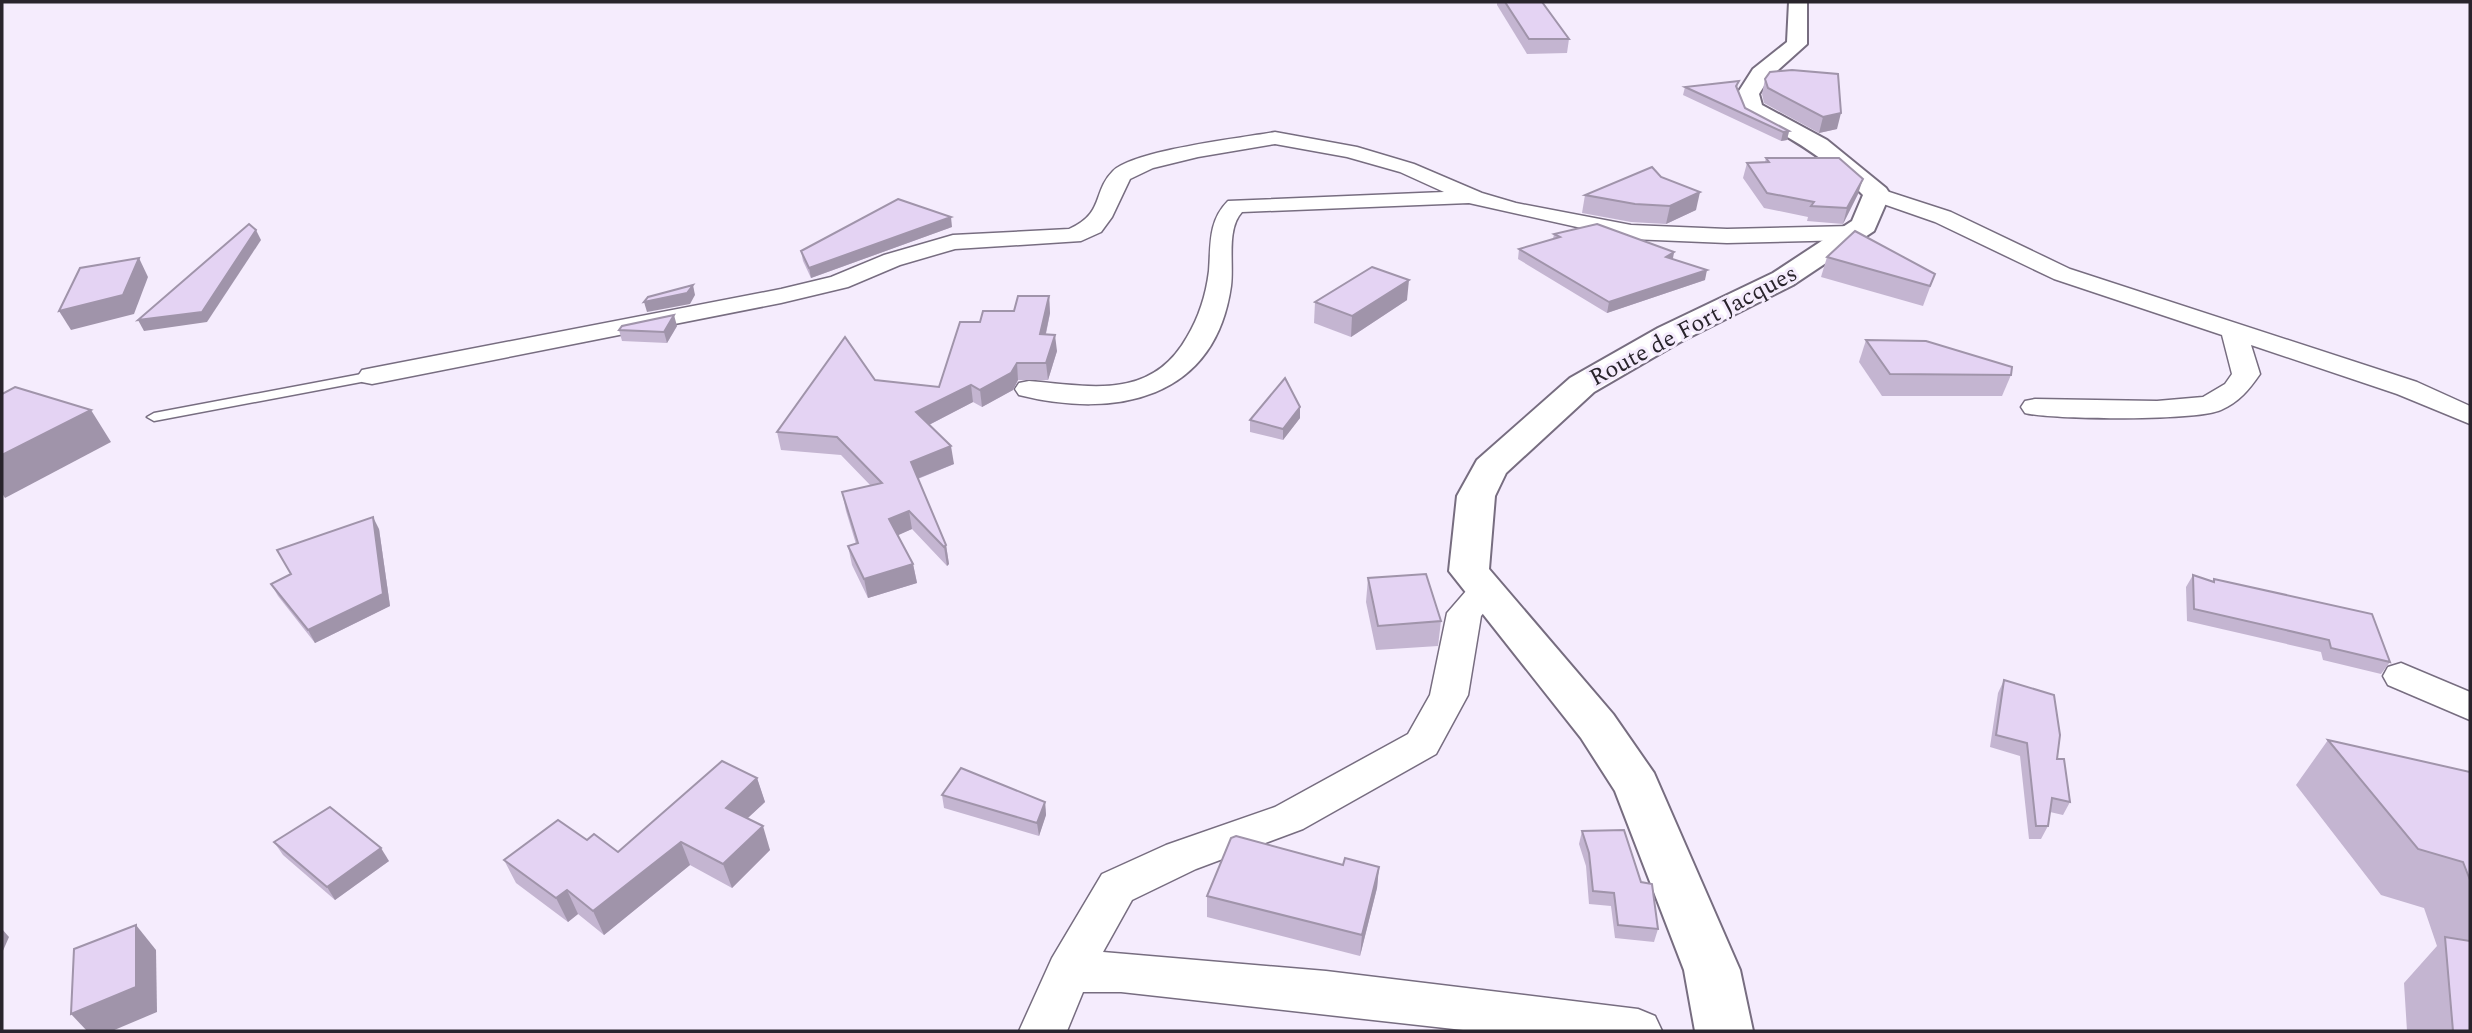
<svg xmlns="http://www.w3.org/2000/svg" width="2472" height="1033" viewBox="0 0 2472 1033" font-family="Spectral,serif">
<style>
.lines{fill:none;stroke-linecap:round;stroke-linejoin:round}
.lane-casing{stroke:#776d80;stroke-width:3}
.street-casing{stroke:#776d80;stroke-width:3}
.secondary-casing{stroke:#776d80;stroke-width:4}
.lane{fill:#fff;fill-rule:evenodd}
.street{fill:#fff;fill-rule:evenodd}
.secondary{fill:#fff;fill-rule:evenodd}
.wall{fill:#c4b5d1}
.shaded-wall{fill:#a094aa}
.building{fill:#e4d3f3;stroke:#a094aa;stroke-width:2}
.labels{text-anchor:middle;stroke-width:6;stroke-linejoin:round;paint-order:stroke}
.street-label{font-size:24px;fill:#29242c;stroke:#f5ecfd}
</style>
<rect width="100%" height="100%" fill="#f5ecfd"/>
<g class="lines">
<defs>
<path id="lane" d="M372 372 379 376 377 379 154 421 147 417 154 413Z"/>
<g id="street">
<path d="M1275 132 1357 147 1414 164 1482 193 1516 203 1631 225 1727 229 1852 226 1863 233 1852 240 1727 243 1631 239 1469 203 1242 212C1226 229 1234 264 1231 286 1215 400 1115 419 1019 395L1015 389 1019 383 1029 381C1090 386 1151 401 1187 337 1199 317 1206 295 1209 271 1211 245 1208 221 1228 201L1444 192 1400 172 1347 157 1275 144 1198 157 1153 168 1130 179 1112 217 1101 232 1081 241 955 249 900 265 848 287 781 303 372 384 362 382 358 376 362 370 372 368 781 289 831 277 884 255 953 235 1069 229C1105 213 1092 192 1113 171 1135 150 1241 138 1275 132Z"/>
<path d="M1877 188 1951 212 2070 269 2417 382 2470 406V424L2397 394 2251 345 2260 374C2249 390 2239 402 2221 410 2197 421 2052 420 2025 413L2021 407 2025 401 2035 399 2157 401 2203 397 2225 384 2232 374 2222 335 2054 279 1935 222 1869 199 1866 194Z"/>
<path d="M1485 580 1497 583 1502 591 1481 616 1468 695 1436 754 1303 829 1196 869 1132 900 1103 952 1326 971 1638 1009 1655 1016 1662 1031H1472L1121 992H1083L1067 1031H1019L1052 958 1102 874 1166 845 1275 807 1408 734 1430 695 1447 613 1473 583Z"/>
<path d="M2401 663 2470 692V720L2388 685 2383 676 2388 667Z"/>
</g>
<path id="secondary" d="M1789 2H1807V44L1769 78 1759 94 1762 105 1827 140 1886 188 1890 194 1874 231 1793 285 1680 342 1594 392 1506 473 1495 496 1489 569 1613 714 1654 773 1740 970 1753 1031H1695L1684 970 1615 791 1581 738 1449 571 1457 496 1477 460 1570 378 1658 328 1773 273 1852 221 1863 195C1829 160 1788 135 1744 114L1737 94 1753 69 1787 42Z"/>
</defs>
<use href="#lane" class="lane-casing"/>
<use href="#street" class="street-casing"/>
<use href="#secondary" class="secondary-casing"/>
<use href="#lane" class="lane"/>
<use href="#street" class="street"/>
<use href="#secondary" class="secondary"/>
</g>
<g class="wall">
<path d="M1497 2H1542L1569 39 1567 53 1527 54 1497 5Z"/>
<path d="M1770 72 1837 129 1819 133 1764 103 1762 94 1765 79Z"/>
<path d="M1739 81 1737 88 1745 108 1789 131 1787 140 1781 141 1683 95 1685 87Z"/>
<path d="M1766 158 1858 194 1843 224 1807 221 1808 217 1764 208 1743 178 1747 163 1765 162Z"/>
<path d="M1661 177 1696 210 1666 224 1631 222 1582 213 1585 195Z"/>
<path d="M952 227 811 278 803 261 801 251Z"/>
<path d="M1554 234 1674 252 1673 259 1705 280 1607 313 1518 259 1519 249 1553 239Z"/>
<path d="M1827 257 1935 274 1923 306 1821 277Z"/>
<path d="M1049 296 1050 313 1046 334 1057 351 1048 380H1018L1013 390 982 407 973 402 929 425 954 464 918 479 946 545 949 564 947 566 912 529 897 535 913 564 917 583 868 598 852 565 848 546 856 544 846 511 842 492 871 486 841 455 781 450 777 432 875 380 939 387 980 322 1014 311Z"/>
<path d="M1407 300 1351 337 1314 323 1315 302Z"/>
<path d="M677 326 667 343 622 341 619 330Z"/>
<path d="M1866 340 2011 375 2002 396H1882L1859 362Z"/>
<path d="M1300 418 1283 440 1250 432V420Z"/>
<path d="M379 529 390 606 315 643 278 596 271 584Z"/>
<path d="M2193 575 2213 581 2214 579 2390 662 2381 674 2323 660 2321 652 2187 621 2186 587Z"/>
<path d="M1368 578 1441 621 1438 646 1376 650 1366 602Z"/>
<path d="M2004 680 2057 759 2070 802 2063 815 2050 812 2048 826 2041 839H2029L2020 756 1990 747 1998 693Z"/>
<path d="M2328 740 2470 772V1031H2407L2404 983 2437 946 2424 908 2381 895 2296 785Z"/>
<path d="M757 778 765 802 747 818 770 850 732 888 690 865 604 935 578 914 568 922 516 883 504 860 587 840 618 852Z"/>
<path d="M942 795 1045 802 1046 815 1039 836 944 808Z"/>
<path d="M1582 831 1641 882 1658 929 1654 942 1615 938 1611 906 1589 904 1586 866 1579 844Z"/>
<path d="M274 842 389 861 335 900 283 855Z"/>
<path d="M1343 865 1379 867 1377 888 1360 956 1207 917V896Z"/>
</g>
<g class="shaded-wall">
<path d="M1841 113 1837 129 1819 133 1823 117Z"/>
<path d="M1789 131 1787 140 1781 141 1783 132Z"/>
<path d="M1863 179 1858 194 1843 224 1847 208Z"/>
<path d="M1700 192 1696 210 1666 224 1670 206Z"/>
<path d="M951 217 952 227 811 278 809 268Z"/>
<path d="M256 230 261 240 207 322 144 331 138 320Z"/>
<path d="M1674 252 1672 262 1666 257Z"/>
<path d="M139 258 148 277 134 314 71 330 59 311Z"/>
<path d="M1707 270 1705 280 1607 313 1609 302Z"/>
<path d="M1409 280 1407 300 1351 337 1352 316Z"/>
<path d="M693 285 695 295 690 304 647 312 644 302Z"/>
<path d="M1049 296 1050 313 1042 351 1040 334Z"/>
<path d="M674 315 677 326 667 343 664 332Z"/>
<path d="M1055 335 1057 351 1048 380 1046 363Z"/>
<path d="M1017 363 1018 380 1013 390 982 407 980 390Z"/>
<path d="M971 385 973 402 919 430 916 412Z"/>
<path d="M1300 407V418L1283 440V429Z"/>
<path d="M91 410 111 442 5 498 2 493V455Z"/>
<path d="M951 446 954 464 914 480 911 462Z"/>
<path d="M909 511 912 529 892 538 889 519Z"/>
<path d="M373 517 379 529 390 606 315 643 308 630Z"/>
<path d="M946 545 949 564 947 566 944 547Z"/>
<path d="M913 564 917 583 868 598 864 579Z"/>
<path d="M757 778 765 802 734 831 726 808Z"/>
<path d="M1045 802 1046 815 1039 836 1037 823Z"/>
<path d="M763 826 770 850 732 888 723 864Z"/>
<path d="M681 842 690 865 604 935 593 911Z"/>
<path d="M381 848 389 861 335 900 327 887Z"/>
<path d="M1379 867 1377 888 1360 956 1362 935Z"/>
<path d="M567 890 578 914 568 922 556 898Z"/>
<path d="M136 925 156 950 157 1012 112 1031H87L71 1014Z"/>
<path d="M2 929 9 937 2 953Z"/>
</g>
<g class="building">
<path d="M1505 2H1542L1569 39H1529Z"/>
<path d="M1792 70 1838 74 1841 113 1823 117 1768 88 1765 79 1770 72Z"/>
<path d="M1739 81 1736 86 1745 108 1789 131 1783 132 1685 87Z"/>
<path d="M1766 158H1839L1863 179 1847 208 1811 206 1814 202 1767 193 1747 163 1769 162Z"/>
<path d="M1652 167 1661 177 1700 192 1670 206 1635 204 1585 195Z"/>
<path d="M898 199 951 217 809 268 801 251Z"/>
<path d="M249 224 256 230 202 312 138 320Z"/>
<path d="M1597 224 1674 252 1666 257 1707 270 1609 302 1519 249 1560 237 1554 234Z"/>
<path d="M1855 231 1935 274 1930 286 1827 257Z"/>
<path d="M139 258 123 295 59 311 80 268Z"/>
<path d="M1372 267 1409 280 1352 316 1315 302Z"/>
<path d="M693 285 687 293 644 302 648 297Z"/>
<path d="M1018 296H1049L1040 334 1055 335 1046 363H1017L1011 373 980 390 971 385 916 412 951 446 911 462 946 545 944 547 909 511 889 519 913 564 864 579 848 546 858 543 842 492 882 483 837 437 777 432 845 337 875 380 939 387 960 322H980L983 311H1014Z"/>
<path d="M674 315 664 332 619 330 622 326Z"/>
<path d="M1866 340 1926 341 2012 367 2011 375 1890 374Z"/>
<path d="M1285 378 1300 407 1283 429 1250 420Z"/>
<path d="M15 387 91 410 2 455V394Z"/>
<path d="M373 517 383 594 308 630 271 584 291 574 277 550Z"/>
<path d="M1426 574 1441 621 1378 626 1368 578Z"/>
<path d="M2193 575 2214 582V579L2372 614 2390 662 2331 648 2329 640 2194 609Z"/>
<path d="M2004 680 2054 695 2060 735 2057 759H2064L2070 802 2052 798 2048 826H2036L2027 743 1996 735Z"/>
<path d="M2328 740 2470 772V880L2463 862 2418 849Z"/>
<path d="M722 761 757 778 726 808 763 826 723 864 681 842 593 911 567 890 556 898 504 860 558 820 587 840 594 834 618 852Z"/>
<path d="M961 768 1045 802 1037 823 942 795Z"/>
<path d="M330 807 381 848 327 887 274 842Z"/>
<path d="M1624 830 1641 882 1652 884 1658 929 1618 925 1614 893 1593 891 1589 853 1582 831Z"/>
<path d="M1236 836 1343 865 1345 858 1379 867 1362 935 1207 896 1231 838Z"/>
<path d="M136 925V987L71 1014 74 949Z"/>
<path d="M2445 937 2470 941V1031H2453Z"/>
</g>
<g class="labels">
<g class="street-label">
<text transform="translate(1693 325) rotate(-28)" y="8">Route de Fort Jacques</text>
</g>
</g>
<rect width="2472" height="1033" fill="none" stroke="#29242c" stroke-width="7"/>
</svg>
